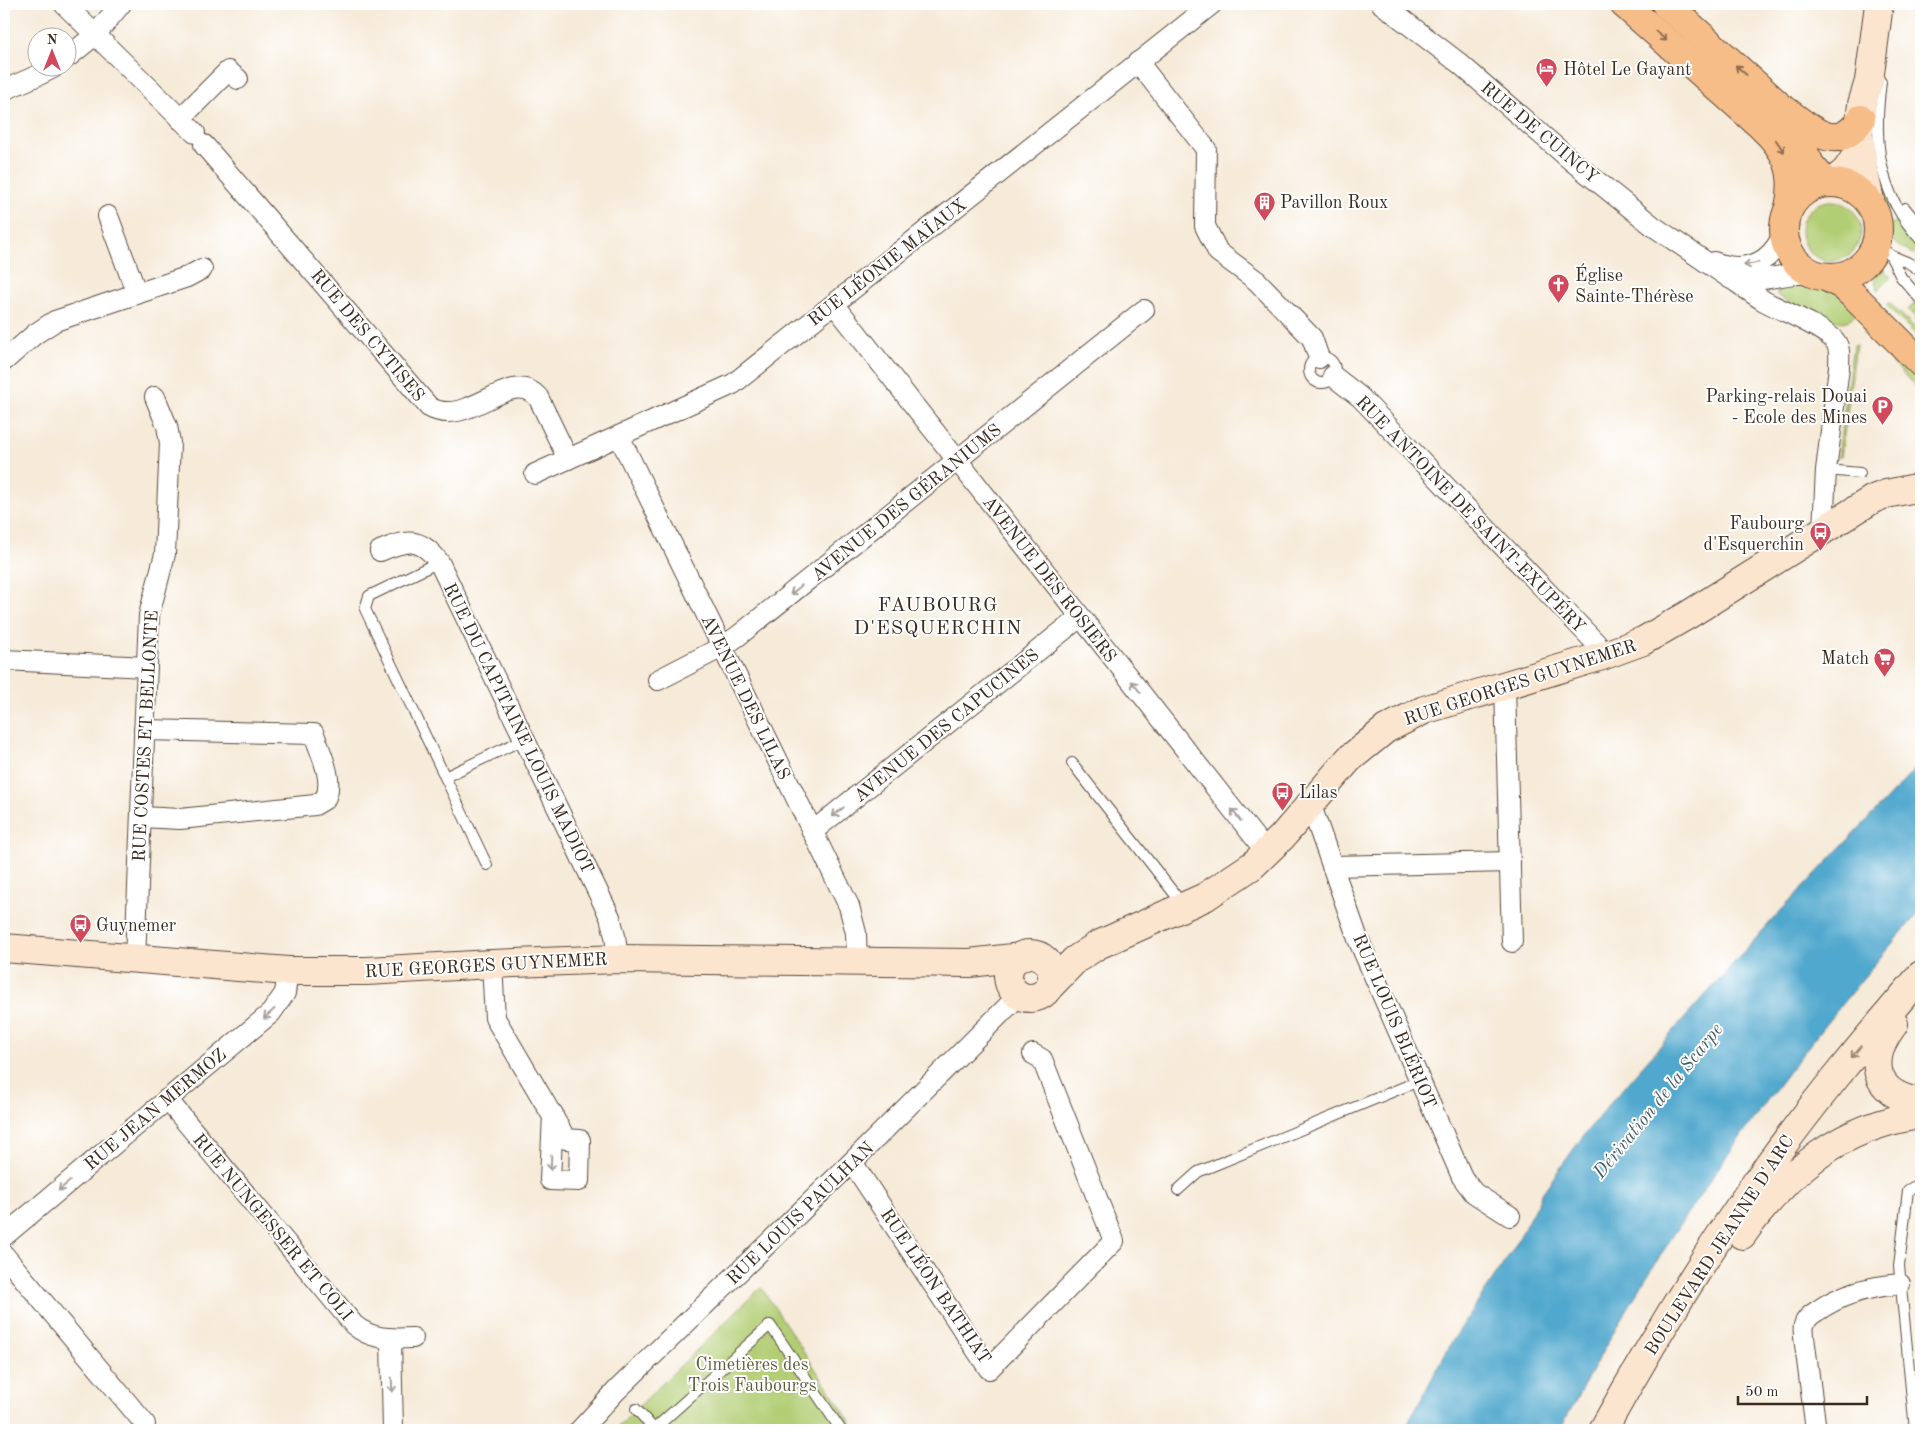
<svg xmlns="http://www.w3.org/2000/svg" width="1925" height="1434" viewBox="0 0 1925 1434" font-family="'Old Standard TT',serif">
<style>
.green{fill:#b2ce74;stroke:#767c49}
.water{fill:#51a8ce;stroke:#466976}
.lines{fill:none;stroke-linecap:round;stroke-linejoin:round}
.lane-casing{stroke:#57473a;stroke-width:12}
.street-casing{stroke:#57473a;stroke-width:22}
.secondary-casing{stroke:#57473a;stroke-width:30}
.primary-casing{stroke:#57473a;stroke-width:30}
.lane{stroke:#fff;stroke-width:10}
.street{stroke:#fff;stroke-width:20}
.secondary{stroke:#fce5cf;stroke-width:28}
.primary{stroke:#f7bd88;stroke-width:28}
.oneway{stroke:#906c4e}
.oneway2{stroke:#a79f9a}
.oneway3{stroke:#9c8876}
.labels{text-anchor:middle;stroke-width:4;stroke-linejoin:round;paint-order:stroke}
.poi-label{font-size:18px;fill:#3b2a1e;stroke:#fff;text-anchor:start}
.street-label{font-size:18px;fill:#3b2a1e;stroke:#fff}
.park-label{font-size:18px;fill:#5f5b38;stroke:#fff}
.water-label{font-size:19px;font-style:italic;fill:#445c64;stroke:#fff}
.quarter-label{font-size:20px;letter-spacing:1px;fill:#3b2a1e;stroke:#fff}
</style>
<rect width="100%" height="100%" fill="#fff"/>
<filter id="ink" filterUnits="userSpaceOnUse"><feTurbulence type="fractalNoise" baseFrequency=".02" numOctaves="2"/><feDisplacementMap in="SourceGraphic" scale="10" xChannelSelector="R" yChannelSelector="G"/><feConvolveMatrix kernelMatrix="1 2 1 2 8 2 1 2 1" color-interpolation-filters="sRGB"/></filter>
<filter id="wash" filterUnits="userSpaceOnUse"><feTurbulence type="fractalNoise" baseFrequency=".0096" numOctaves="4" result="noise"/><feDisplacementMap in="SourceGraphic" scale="20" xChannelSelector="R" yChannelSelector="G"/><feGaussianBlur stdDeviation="1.12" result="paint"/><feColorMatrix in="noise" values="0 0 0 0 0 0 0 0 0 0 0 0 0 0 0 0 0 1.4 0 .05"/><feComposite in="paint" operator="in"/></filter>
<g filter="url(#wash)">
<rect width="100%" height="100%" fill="#f6ead8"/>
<g class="green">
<path d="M1872 136 1879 178 1893 209C1867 212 1872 151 1872 136Z"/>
<circle cx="1831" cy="231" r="30"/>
<path d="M1895 222 1902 224 1921 247 1913 254C1902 248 1884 241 1889 225Z"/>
<path d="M1879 266 1891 277 1877 291 1875 279 1877 267Z"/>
<path d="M1801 281 1832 289 1860 310C1847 323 1844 326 1827 315L1822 324 1777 295V289L1780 286Z"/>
<path d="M1889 302 1921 334V340L1886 305Z"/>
<path d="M1916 302 1921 307V323L1908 310Z"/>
<path d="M1872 321 1921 371V392L1864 334V329Z"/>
<path d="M1853 345H1856L1841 457H1838Z"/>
<path d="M761 1287 856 1430H615Z"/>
</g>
<path class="water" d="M1921 763V910C1782 1069 1657 1242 1560 1430H1404L1453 1340 1515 1246 1543 1192 1583 1136 1628 1082 1773 919Z"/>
</g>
<g filter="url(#ink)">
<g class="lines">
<defs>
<g id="lane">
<path d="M1881 82C1873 141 1878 194 1921 240"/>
<path d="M1905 208 1921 228"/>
<path d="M1877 243 1890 255 1907 262 1921 271"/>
<path d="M1890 255 1901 277 1921 300"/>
<circle cx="1322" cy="370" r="13"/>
<path d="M1826 470 1860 473"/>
<path d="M439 562 369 596 365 609 445 777"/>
<path d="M1072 763 1184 906"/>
<path d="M487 865 445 777 524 739"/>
<path d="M1178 1190 1198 1172 1421 1080"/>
<path d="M636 1409 655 1430"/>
<path d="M653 1430 770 1325 841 1430"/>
<path d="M1915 1430 1899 1266 1908 1190 1921 1183"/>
</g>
<g id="street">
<path d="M64 4 195 133"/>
<path d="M1382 4 1459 63 1573 162 1653 226 1731 279 1750 281 1794 274H1812"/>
<path d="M68 57 95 35 121 4"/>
<path d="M1138 62 1206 149 1205 226 1218 252 1257 281 1312 338 1319 358"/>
<path d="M4 90 41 74 53 68"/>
<path d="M180 119 228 71 238 79"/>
<path d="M204 145 429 407C468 430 510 366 538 397L568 459"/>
<path d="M108 216 137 294"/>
<path d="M1714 262C1746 274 1771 264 1784 232"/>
<path d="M1732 279C1742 286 1753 294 1764 301 1782 311 1822 326 1835 341 1841 349 1839 358 1839 367L1826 470 1823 529"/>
<path d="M834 304 1267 853"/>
<path d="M4 361 35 334 55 321 187 277 202 269"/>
<path d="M1333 376 1360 397 1596 643 1602 656"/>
<path d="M619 436 849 906 856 933 857 963"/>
<path d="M535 474 733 384 1212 4"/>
<path d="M380 551C406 540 420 536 439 562L610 917 615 936 618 959"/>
<path d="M4 660 147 667"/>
<path d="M658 680 722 647 738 636 1144 310"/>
<path d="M1505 686 1512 942"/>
<path d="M1310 803 1358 939 1462 1177 1474 1193 1510 1216"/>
<path d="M141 817 180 819 315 805 325 799C335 780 320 752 314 734L144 730"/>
<path d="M812 832 1080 617"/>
<path d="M1332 866 1510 862"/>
<path d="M135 960 149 615 165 554 170 443 167 426 155 397"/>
<path d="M492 964 495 1018 566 1139 580 1140 579 1181 550 1180 553 1114"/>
<path d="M167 1099 354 1325C372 1340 390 1339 413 1338"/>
<path d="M852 1162 989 1369 1114 1241 1042 1059 1033 1054"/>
<path d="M4 1236 271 1013 285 993 288 971"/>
<path d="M4 1255 145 1424"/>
<path d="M391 1339 393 1430"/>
<path d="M580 1430 617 1390 852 1162 1019 995"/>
<path d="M1816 1430 1804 1337C1804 1333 1803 1328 1804 1325 1806 1318 1812 1314 1817 1311 1843 1293 1869 1287 1900 1284"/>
</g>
<g id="secondary">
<path d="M1860 141 1864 173 1871 205"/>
<path d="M1832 183 1846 171 1856 156 1862 104 1869 81 1879 4"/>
<path d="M4 948 288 971H367L492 964 618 959 970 963 1021 957"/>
<circle cx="1030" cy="976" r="22"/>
<path d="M1050 986 1075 960 1098 945 1205 897 1253 865 1282 837 1349 759 1386 729 1424 710 1602 656 1643 641 1688 615 1873 499 1886 494 1921 487"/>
<path d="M1894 1024C1866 1061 1873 1095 1921 1102"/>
<path d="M1742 1235C1788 1171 1840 1126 1921 1115"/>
<path d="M1603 1430C1653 1340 1707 1251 1767 1167 1815 1100 1868 1037 1921 975"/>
</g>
<g id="primary">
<path d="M1624 4 1760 125C1787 150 1797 171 1789 208"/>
<path d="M1666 4 1776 103 1792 128 1811 166 1826 183"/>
<path d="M1785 110C1809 128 1837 156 1861 119"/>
<circle cx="1831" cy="230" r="47"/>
<path d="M1828 278 1842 285 1854 296 1921 363"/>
</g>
</defs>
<use href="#lane" class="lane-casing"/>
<use href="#street" class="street-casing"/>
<use href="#secondary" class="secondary-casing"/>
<use href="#primary" class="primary-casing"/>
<use href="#lane" class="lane"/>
<use href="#street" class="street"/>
<use href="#secondary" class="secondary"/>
<use href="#primary" class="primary"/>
</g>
<defs><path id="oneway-shaft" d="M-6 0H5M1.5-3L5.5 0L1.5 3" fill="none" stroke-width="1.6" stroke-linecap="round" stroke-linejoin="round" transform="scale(1.25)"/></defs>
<g class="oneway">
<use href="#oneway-shaft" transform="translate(1661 36) rotate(41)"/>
<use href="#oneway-shaft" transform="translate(1741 70) rotate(-138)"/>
<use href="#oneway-shaft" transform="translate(1780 146) rotate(56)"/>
</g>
<g class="oneway2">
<use href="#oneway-shaft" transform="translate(1751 264) rotate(168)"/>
<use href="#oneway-shaft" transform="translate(796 590) rotate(141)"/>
<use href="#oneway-shaft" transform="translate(1136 687) rotate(-128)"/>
<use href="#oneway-shaft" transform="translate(838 812) rotate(141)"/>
<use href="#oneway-shaft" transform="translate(1236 815) rotate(-128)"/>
<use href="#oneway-shaft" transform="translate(269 1014) rotate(137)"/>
<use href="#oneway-shaft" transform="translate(551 1163) rotate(92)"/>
<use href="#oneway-shaft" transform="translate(64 1186) rotate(140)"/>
<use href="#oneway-shaft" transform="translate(392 1385) rotate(88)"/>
</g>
<use class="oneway3" href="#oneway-shaft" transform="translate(1856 1052) rotate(129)"/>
</g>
<defs>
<symbol id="hotel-pin" viewBox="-11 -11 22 30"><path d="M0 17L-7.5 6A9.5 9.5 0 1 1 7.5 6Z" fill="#d1495b" stroke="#fff"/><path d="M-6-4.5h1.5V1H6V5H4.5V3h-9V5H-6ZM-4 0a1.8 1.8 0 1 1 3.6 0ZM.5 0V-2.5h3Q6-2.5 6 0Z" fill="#fff"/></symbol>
<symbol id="building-pin" viewBox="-11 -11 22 30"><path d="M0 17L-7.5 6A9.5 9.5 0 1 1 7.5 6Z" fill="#d1495b" stroke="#fff"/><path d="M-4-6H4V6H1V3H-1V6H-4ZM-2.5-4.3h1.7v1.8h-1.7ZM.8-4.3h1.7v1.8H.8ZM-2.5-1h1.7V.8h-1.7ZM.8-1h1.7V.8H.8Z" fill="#fff"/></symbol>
<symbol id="church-pin" viewBox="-11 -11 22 30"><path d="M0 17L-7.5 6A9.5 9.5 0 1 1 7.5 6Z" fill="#d1495b" stroke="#fff"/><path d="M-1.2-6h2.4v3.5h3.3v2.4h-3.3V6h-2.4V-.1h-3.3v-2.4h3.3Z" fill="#fff"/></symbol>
<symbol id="parking-pin" viewBox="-11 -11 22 30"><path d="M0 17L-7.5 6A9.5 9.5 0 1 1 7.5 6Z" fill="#d1495b" stroke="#fff"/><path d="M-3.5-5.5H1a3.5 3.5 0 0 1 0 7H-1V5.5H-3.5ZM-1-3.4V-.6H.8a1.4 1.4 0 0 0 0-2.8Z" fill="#fff"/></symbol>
<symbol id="bus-pin" viewBox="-11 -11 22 30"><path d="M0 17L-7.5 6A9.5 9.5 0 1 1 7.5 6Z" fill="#d1495b" stroke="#fff"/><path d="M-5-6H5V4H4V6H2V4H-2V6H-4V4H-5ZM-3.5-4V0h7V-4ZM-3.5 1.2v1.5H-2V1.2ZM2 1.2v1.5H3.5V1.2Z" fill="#fff"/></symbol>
<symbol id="supermarket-pin" viewBox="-11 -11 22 30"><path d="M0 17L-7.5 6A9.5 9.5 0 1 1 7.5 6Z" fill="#d1495b" stroke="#fff"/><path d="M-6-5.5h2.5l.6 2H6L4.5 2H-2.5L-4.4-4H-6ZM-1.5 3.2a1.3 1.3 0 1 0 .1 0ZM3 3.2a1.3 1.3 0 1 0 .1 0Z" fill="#fff"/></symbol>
</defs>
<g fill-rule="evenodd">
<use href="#hotel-pin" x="1534" y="56" width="25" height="34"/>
<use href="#building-pin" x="1252" y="190" width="25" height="34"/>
<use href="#church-pin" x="1546" y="272" width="25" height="34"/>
<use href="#parking-pin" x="1870" y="394" width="25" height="34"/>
<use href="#bus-pin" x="1808" y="520" width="25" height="34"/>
<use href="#supermarket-pin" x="1872" y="646" width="25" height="34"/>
<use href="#bus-pin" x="1270" y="780" width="25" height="34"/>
<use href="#bus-pin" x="68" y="912" width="25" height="34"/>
</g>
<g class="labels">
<g class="poi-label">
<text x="1563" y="75">Hôtel Le Gayant</text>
<text x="1280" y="208">Pavillon Roux</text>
<text x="1575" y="281">Église<tspan x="1575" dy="21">Sainte-Thérèse</tspan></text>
<text x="1867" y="402" text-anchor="end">Parking-relais Douai<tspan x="1867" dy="21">- Ecole des Mines</tspan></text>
<text x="1804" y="529" text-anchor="end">Faubourg<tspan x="1804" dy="21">d'Esquerchin</tspan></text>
<text x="1869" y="664" text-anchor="end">Match</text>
<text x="1299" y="798">Lilas</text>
<text x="96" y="931">Guynemer</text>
</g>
<g class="street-label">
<text transform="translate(1540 132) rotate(40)" y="6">RUE DE CUINCY</text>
<text transform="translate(887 262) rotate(-38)" y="6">RUE LÉONIE MAÏAUX</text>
<text transform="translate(368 335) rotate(50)" y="6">RUE DES CYTISES</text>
<text transform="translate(906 502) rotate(-39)" y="6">AVENUE DES GÉRANIUMS</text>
<text transform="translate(1471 514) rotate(46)" y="6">RUE ANTOINE DE SAINT-EXUPÉRY</text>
<text transform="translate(1050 579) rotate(52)" y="6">AVENUE DES ROSIERS</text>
<text transform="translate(1520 682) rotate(-18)" y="6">RUE GEORGES GUYNEMER</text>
<text transform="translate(746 697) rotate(64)" y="6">AVENUE DES LILAS</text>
<text transform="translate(946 725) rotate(-39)" y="6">AVENUE DES CAPUCINES</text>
<text transform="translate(519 728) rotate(64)" y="6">RUE DU CAPITAINE LOUIS MADIOT</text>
<text transform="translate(145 736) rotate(-87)" y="6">RUE COSTES ET BELLONTE</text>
<text transform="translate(486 965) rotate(-3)" y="6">RUE GEORGES GUYNEMER</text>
<text transform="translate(1395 1021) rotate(67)" y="6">RUE LOUIS BLÉRIOT</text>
<text transform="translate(155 1109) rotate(-40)" y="6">RUE JEAN MERMOZ</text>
<text transform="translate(800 1213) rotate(-44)" y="6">RUE LOUIS PAULHAN</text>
<text transform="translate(273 1227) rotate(50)" y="6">RUE NUNGESSER ET COLI</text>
<text transform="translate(1719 1245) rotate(-57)" y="6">BOULEVARD JEANNE D'ARC</text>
<text transform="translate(936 1286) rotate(56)" y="6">RUE LÉON BATHIAT</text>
</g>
<g class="park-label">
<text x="752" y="1370">Cimetières des<tspan x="752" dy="21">Trois Faubourgs</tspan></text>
</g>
<g class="water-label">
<text transform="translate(1657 1100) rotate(-51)" y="7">Dérivation de la Scarpe</text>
</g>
<g class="quarter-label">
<text x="938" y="611">FAUBOURG<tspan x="938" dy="23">D'ESQUERCHIN</tspan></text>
</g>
</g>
<rect width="1925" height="1434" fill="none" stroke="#fff" stroke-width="20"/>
<g transform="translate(52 52)"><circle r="24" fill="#ffffff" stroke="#b1aaa5"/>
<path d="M0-4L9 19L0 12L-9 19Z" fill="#d1495b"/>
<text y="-8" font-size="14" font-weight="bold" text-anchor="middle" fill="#3b2a1e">N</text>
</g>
<path d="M1738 1396v8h129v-8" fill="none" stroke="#3b2a1e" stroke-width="2.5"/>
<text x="1745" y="1396" font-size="15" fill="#3b2a1e" stroke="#ffffff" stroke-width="4" paint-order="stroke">50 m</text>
</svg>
